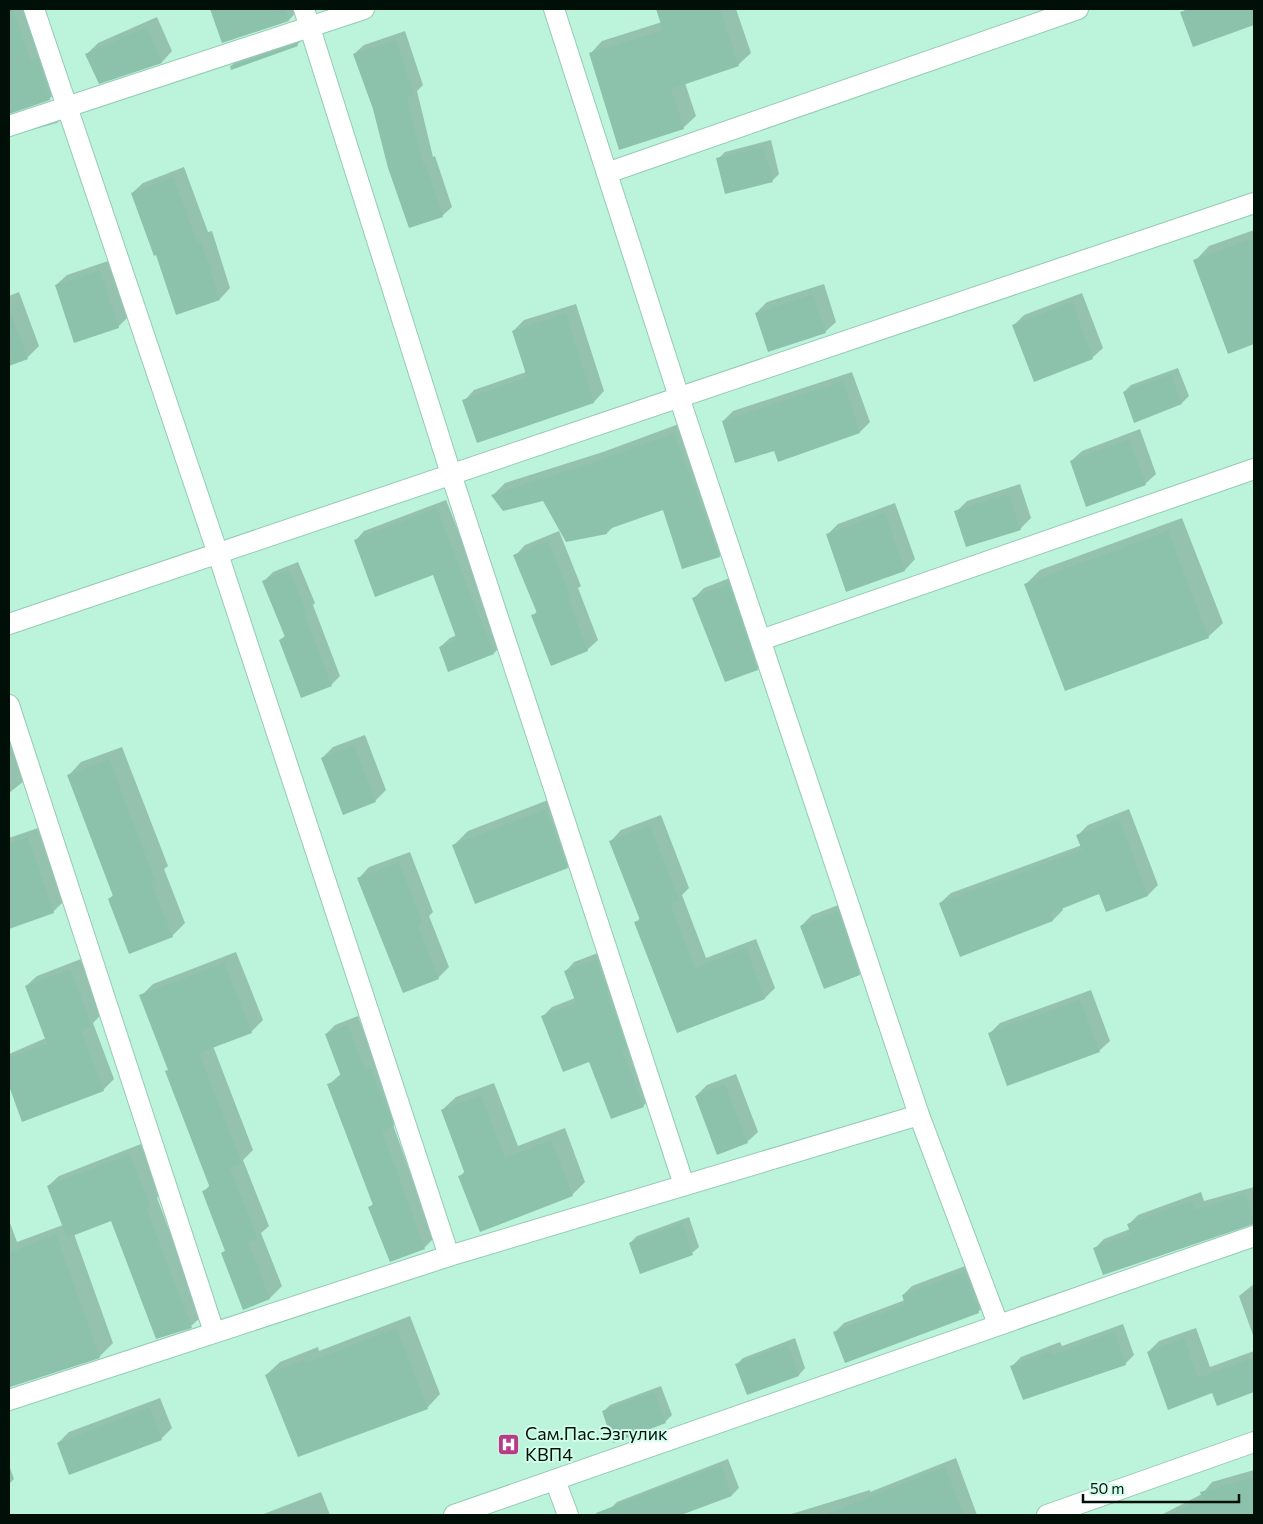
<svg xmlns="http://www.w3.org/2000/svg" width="1263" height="1524" viewBox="0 0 1263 1524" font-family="Commissioner,sans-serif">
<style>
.shadow{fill:#0003}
.building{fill:#8cc2ac}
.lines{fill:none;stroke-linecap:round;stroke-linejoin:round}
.street-casing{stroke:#94cbb4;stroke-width:22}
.street{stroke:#fff;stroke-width:20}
.labels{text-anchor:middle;stroke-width:4;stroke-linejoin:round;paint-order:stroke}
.poi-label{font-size:18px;fill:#001009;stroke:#d1fdea;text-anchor:start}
</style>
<rect width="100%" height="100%" fill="#bbf3db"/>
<g class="shadow">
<path d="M9 9H29L62 87 49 99 9 113 10 118 22 125 9 137Z"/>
<path d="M215 9H299L289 20 212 11Z"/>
<path d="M657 9H736L751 53 738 65 685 83 696 116 683 128 590 54 602 41 662 22Z"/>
<path d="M1186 9H1254V28L1253 24 1182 13Z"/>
<path d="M157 17 172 51 162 62 99 82 87 54 98 43Z"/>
<path d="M405 31 423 85 417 91 433 157 435 156 452 207 442 216 374 109 354 54 364 45Z"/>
<path d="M308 34 297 45 231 66 242 55Z"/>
<path d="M66 113 57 123 24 132 32 125Z"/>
<path d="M771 140 779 174 772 181 718 159 725 152Z"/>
<path d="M184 167 208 232 212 231 230 288 220 299 157 253 132 193 143 183Z"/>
<path d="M1254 230V343L1228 352 1195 261 1209 246Z"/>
<path d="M111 260 129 316 118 327 56 285 67 275Z"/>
<path d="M824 284 836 322 825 332 756 313 767 302Z"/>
<path d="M19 292 39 346 27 358 9 365V296Z"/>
<path d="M1082 293 1103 348 1092 358 1013 326 1024 315Z"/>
<path d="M576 304 604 391 594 402 478 441 464 401 474 390 526 372 513 331 524 320Z"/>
<path d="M1178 368 1189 396 1182 403 1135 421 1124 392 1131 385Z"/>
<path d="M852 372 870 422 860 432 779 460 775 449 723 421 733 411Z"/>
<path d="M687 421 732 543 719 556 663 508 613 527 607 533 566 540 544 500 493 495 505 483 603 452Z"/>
<path d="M1140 429 1156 474 1145 484 1071 461 1082 451Z"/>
<path d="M1020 484 1031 518 1020 529 956 512 967 501Z"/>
<path d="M446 500 503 644 494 653 449 670 440 647 450 638 457 635 433 573 355 541 364 531Z"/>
<path d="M895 503 915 559 905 570 847 590 827 535 838 524Z"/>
<path d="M1182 518 1223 623 1208 637 1025 585 1040 570Z"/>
<path d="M559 531 581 586 578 588 598 640 587 650 533 616 537 611 515 556 525 545Z"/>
<path d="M298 562 315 603 313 605 340 676 331 685 280 640 286 635 264 581 273 572Z"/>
<path d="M740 574 768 658 757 669 694 598 704 588Z"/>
<path d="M9 734 24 781 9 793Z"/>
<path d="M365 735 386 790 375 801 322 758 333 747Z"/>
<path d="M122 747 168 866 164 869 185 923 172 936 109 899 114 894 68 776 81 762Z"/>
<path d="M561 795 581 853 567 867 454 845 468 831Z"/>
<path d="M1129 809 1158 885 1148 895 1107 911 1100 893 1062 907 1063 910 1053 920 960 955 940 903 951 893 1082 845 1078 835 1088 825Z"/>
<path d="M661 815 689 888 682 895 706 958 756 939 775 988 765 998 678 1032 636 923 640 918 611 841 621 830Z"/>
<path d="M38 828 64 901 54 911 10 927 9 838Z"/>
<path d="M410 852 433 912 429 916 449 967 438 978 359 878 369 867Z"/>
<path d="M849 901 870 964 859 974 801 926 812 915Z"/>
<path d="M606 950 652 1097 643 1106 590 1061 543 1016 552 1007 575 998 565 972 574 962Z"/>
<path d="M236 952 263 1020 251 1032 213 1046 253 1150 243 1160 269 1226 261 1233 282 1286 270 1298 243 1308 222 1253 226 1250 204 1191 210 1185 167 1071 169 1069 141 996 153 984Z"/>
<path d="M81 959 102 1014 93 1023 114 1079 103 1090 23 1120 9 1082V1054L46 1038 26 986 37 976Z"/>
<path d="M1091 990 1110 1041 1099 1051 990 1033 1000 1023Z"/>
<path d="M358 1016 375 1061 402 1116 393 1125 434 1238 424 1248 370 1207 374 1203 328 1085 341 1074 326 1034 335 1025Z"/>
<path d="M736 1074 758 1132 747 1142 696 1096 707 1085Z"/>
<path d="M494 1083 518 1146 565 1128 585 1182 572 1195 460 1176 465 1171 442 1110 456 1097Z"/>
<path d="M141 1144 160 1194 157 1198 202 1316 191 1326 157 1338 112 1219 74 1234 113 1343 99 1357 11 1386 9 1379V1220L17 1242 63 1225 48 1186 59 1176Z"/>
<path d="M1254 1187V1223L1095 1248 1104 1239 1130 1229 1128 1225 1138 1215 1201 1192 1204 1201Z"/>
<path d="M689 1217 699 1247 692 1253 630 1243 637 1236Z"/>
<path d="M973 1263 988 1303 978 1312 835 1332 844 1323 905 1300 903 1295 912 1286Z"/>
<path d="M1254 1284V1338L1239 1296Z"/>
<path d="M410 1316 440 1394 427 1408 266 1375 280 1362 318 1347 319 1351Z"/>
<path d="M1123 1324 1134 1355 1125 1364 1012 1366 1021 1357 1060 1342 1062 1346Z"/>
<path d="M1196 1328 1210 1367 1254 1351V1391L1218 1404 1213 1392 1148 1352 1159 1341Z"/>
<path d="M795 1338 805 1368 799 1375 736 1365 743 1358Z"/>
<path d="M661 1386 672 1415 665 1422 603 1412 610 1405Z"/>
<path d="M160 1398 172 1428 161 1439 58 1443 69 1432Z"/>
<path d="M956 1458 977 1515H788L870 1490V1492Z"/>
<path d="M728 1459 739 1488 732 1495 680 1515H612L610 1509 617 1502Z"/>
<path d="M9 1465 14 1479 9 1484Z"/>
<path d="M1254 1470V1515H1161L1202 1494 1212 1482Z"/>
<path d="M321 1492 330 1515H261Z"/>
</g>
<g class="building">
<path d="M9 9H13L31 61 38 59 50 100 9 114Z"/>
<path d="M210 9H285L289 21 222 43Z"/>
<path d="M656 9H720L739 66 671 89 684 129 619 150 589 53 663 30Z"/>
<path d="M1190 9H1254V25L1193 47 1180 12Z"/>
<path d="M147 27 162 63 99 84 85 54Z"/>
<path d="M396 40 414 96 407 98 424 166 426 165 443 217 409 228 388 168 373 109 353 54Z"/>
<path d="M297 44 298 46 231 70 230 66Z"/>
<path d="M764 147 773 182 725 194 716 158Z"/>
<path d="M173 177 197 242 201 241 220 300 176 315 156 255 154 256 131 193Z"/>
<path d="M1254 238V344L1228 354 1193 260Z"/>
<path d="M100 270 119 328 74 343 55 285Z"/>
<path d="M813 294 826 333 768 352 755 313Z"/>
<path d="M1072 302 1093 359 1034 382 1012 325Z"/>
<path d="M11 313 28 359 9 366V314Z"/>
<path d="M566 313 594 403 477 443 462 400 527 377 512 331Z"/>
<path d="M1171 374 1182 404 1134 423 1123 392Z"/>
<path d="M843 381 860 433 778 462 774 451 735 463 722 421Z"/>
<path d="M674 433 720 557 682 569 663 510 606 530 607 534 566 542 543 501 503 511 491 495 589 464Z"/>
<path d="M1129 439 1146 485 1086 507 1070 461Z"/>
<path d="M1009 494 1021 530 966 547 954 511Z"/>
<path d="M437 508 494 654 448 672 439 647 457 640 433 575 375 597 354 540Z"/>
<path d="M885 513 905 571 846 592 826 534Z"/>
<path d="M1168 531 1209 638 1065 691 1024 584Z"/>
<path d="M548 541 571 597 568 598 588 651 551 666 531 615 537 613 513 555Z"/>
<path d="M289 570 307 613 304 614 332 686 301 698 279 640 285 637 262 581Z"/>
<path d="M729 584 758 670 725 682 692 598Z"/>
<path d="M354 745 376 802 343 815 321 758Z"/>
<path d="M109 759 155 880 151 882 173 937 129 954 108 899 113 896 67 775Z"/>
<path d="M546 809 568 868 475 904 452 845Z"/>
<path d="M1119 819 1148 896 1106 912 1099 894 1051 913 1053 921 960 957 939 903 1082 850 1076 835Z"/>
<path d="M650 825 679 900 670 903 695 968 746 948 765 999 677 1033 634 922 640 920 609 841Z"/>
<path d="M28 837 54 913 9 929V844Z"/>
<path d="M399 862 423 924 418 926 439 979 403 993 357 878Z"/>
<path d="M838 911 860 975 824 989 800 926Z"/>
<path d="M597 959 608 991H606L627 1048 622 1050 644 1107 611 1119 589 1062 563 1072 541 1016 576 1003 564 971Z"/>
<path d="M224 963 252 1033 199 1053 242 1163 230 1168 258 1239 248 1242 270 1299 243 1310 221 1253 225 1251 202 1191 210 1188 165 1071 168 1070 139 995Z"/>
<path d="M70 969 92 1026 81 1030 104 1091 22 1122 9 1086V1058L47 1044 25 986Z"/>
<path d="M1080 1000 1100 1052 1007 1086 988 1033Z"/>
<path d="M348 1025 365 1070 371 1068 394 1126 382 1131 425 1249 390 1262 368 1207 373 1205 327 1084 342 1079 325 1034Z"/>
<path d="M725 1084 748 1143 717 1155 695 1096Z"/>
<path d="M481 1095 505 1158 551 1140 573 1196 480 1232 458 1176 465 1174 441 1110Z"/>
<path d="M130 1154 150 1206 146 1208 192 1328 156 1339 111 1221 67 1238 47 1186Z"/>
<path d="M1246 1194 1254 1224 1103 1275 1093 1248 1131 1234 1127 1224 1192 1201 1195 1210Z"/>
<path d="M682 1223 693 1255 640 1274 629 1243Z"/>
<path d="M56 1234 100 1358 10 1387 9 1253Z"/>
<path d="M964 1272 979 1313 845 1363 833 1332 905 1305 902 1295Z"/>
<path d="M397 1328 428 1409 298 1457 265 1375 304 1360 306 1363Z"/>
<path d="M1114 1332 1126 1365 1023 1400 1010 1366 1051 1351 1053 1355Z"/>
<path d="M1184 1338 1198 1378 1254 1357V1392L1217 1406 1212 1393 1168 1410 1147 1352Z"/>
<path d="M788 1345 799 1376 747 1395 735 1364Z"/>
<path d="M654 1392 666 1423 613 1443 602 1411Z"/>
<path d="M150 1407 162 1440 69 1475 57 1443Z"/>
<path d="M721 1465 732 1496 681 1515H596V1513Z"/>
<path d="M945 1467 964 1515H828L827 1514Z"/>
<path d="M1254 1477V1515H1169L1202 1498 1200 1492Z"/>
</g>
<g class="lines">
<defs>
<g id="street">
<path d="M34 9 218 554 449 1256"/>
<path d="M304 9 451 474 684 1185"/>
<path d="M554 9 679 397 919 1115 998 1324"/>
<path d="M9 126 364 9"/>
<path d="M607 173 1078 9"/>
<path d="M9 624 1254 203"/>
<path d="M761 640 1254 469"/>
<path d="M9 705 214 1332"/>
<path d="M9 1400 449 1256 919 1115"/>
<path d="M555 1480 568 1515"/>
<path d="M454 1515 1254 1236"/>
<path d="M1047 1515 1254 1442"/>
</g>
</defs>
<use href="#street" class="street-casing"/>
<use href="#street" class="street"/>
</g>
<defs>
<symbol id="hospital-square" viewBox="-11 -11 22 22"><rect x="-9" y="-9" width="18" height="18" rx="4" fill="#b93a87" stroke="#d1fdea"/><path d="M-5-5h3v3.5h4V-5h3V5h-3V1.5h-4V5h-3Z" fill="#fff"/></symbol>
</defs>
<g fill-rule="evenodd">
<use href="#hospital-square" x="496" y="1432" width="25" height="25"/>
</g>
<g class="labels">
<g class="poi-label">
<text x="525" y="1440">Сам.Пас.Эзгулик<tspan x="525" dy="21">КВП4</tspan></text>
</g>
</g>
<rect width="1263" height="1524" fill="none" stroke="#001009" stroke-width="20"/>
<path d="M1083 1494v8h156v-8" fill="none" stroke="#001009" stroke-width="2.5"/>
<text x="1090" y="1494" font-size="15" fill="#001009" stroke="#d1fdea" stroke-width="4" paint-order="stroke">50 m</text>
</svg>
